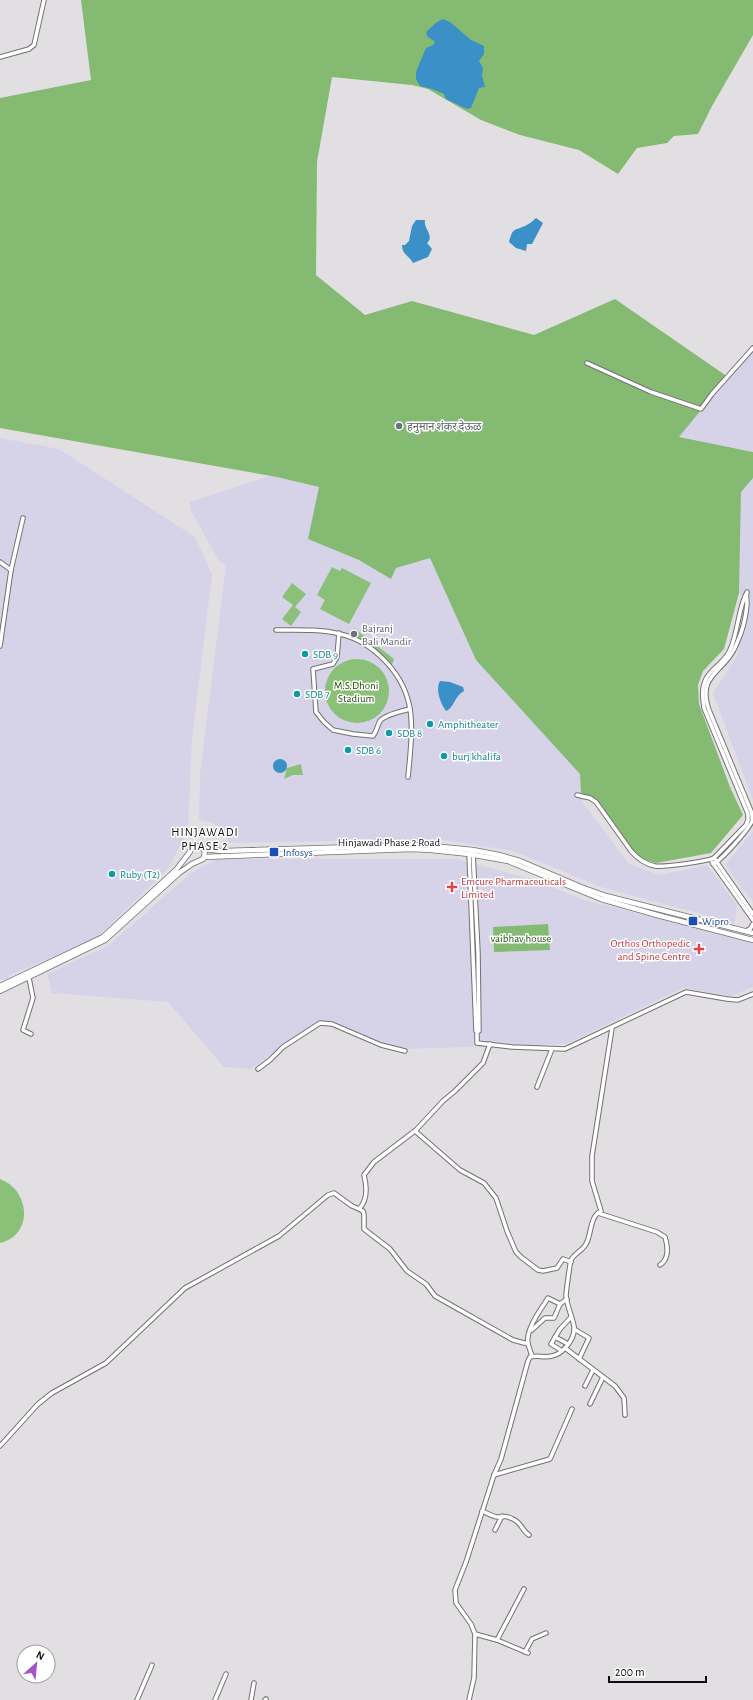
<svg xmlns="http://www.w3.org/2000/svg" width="753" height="1700" viewBox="0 0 753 1700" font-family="'Alegreya Sans','Noto Sans Devanagari',sans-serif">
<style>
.commercial{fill:#d6d3e9}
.green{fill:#8bc078}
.forest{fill:#84ba71}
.water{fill:#3a90c7}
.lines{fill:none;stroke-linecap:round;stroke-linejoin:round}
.minor-casing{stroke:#737073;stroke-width:5.5}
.major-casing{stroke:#737073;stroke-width:6}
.minor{stroke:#fff;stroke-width:3.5}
.major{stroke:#fff;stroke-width:4.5}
.worship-dot{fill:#6b7280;stroke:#fff;stroke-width:1.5}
.culture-dot{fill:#0f9aa8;stroke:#fff;stroke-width:1.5}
.transit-dot{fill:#1a4fb4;stroke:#fff;stroke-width:1.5}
.health-dot{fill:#e0444e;stroke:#fff;stroke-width:1.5}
.labels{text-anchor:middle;stroke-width:3;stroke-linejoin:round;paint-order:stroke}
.worship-label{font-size:11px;fill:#5b616d;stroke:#fff;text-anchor:start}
.culture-label{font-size:11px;fill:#0d838f;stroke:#fff;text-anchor:start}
.park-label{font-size:11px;fill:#1d4f00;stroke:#fff}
.street-label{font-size:11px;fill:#0f0e0f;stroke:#fff}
.transit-label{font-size:11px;fill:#164399;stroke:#fff;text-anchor:start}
.health-label{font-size:11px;fill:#be3a42;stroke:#fff;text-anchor:start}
.neighbourhood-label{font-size:12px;letter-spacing:1px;fill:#0f0e0f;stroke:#fff}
</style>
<rect width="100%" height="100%" fill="#e2dfe2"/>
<g class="commercial">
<path d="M753 345V452L679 437Z"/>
<path d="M0 438 59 449 195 537 212 574 192 740 188 830 168 869 93 941 9 975 8 979H0Z"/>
<path d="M272 475 349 495 400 515 581 773 583 803 629 864 659 875 707 865 737 905 735 923 601 887 513 851 437 839 229 843 222 829 213 823 199 820 200 774 226 565 219 561 190 509V502Z"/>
<path d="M753 478V800L713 693 737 656 751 599 739 593 741 491Z"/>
<path d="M753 831V902L725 865Z"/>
<path d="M217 859H457L531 879 584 900 730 936 753 943V987L731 996 683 988 566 1044 405 1049 316 1023 250 1069 224 1067 168 1002 52 993 47 974 108 946 192 872Z"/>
</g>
<g class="green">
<path d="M332 567 340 571 342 568 371 583 349 624 320 609 325 600 317 595Z"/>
<path d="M292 583 306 594 295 607 301 612 291 626 282 619 293 605 282 597Z"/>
<path d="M354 628 394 659 391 667 371 648 350 636Z"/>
<circle cx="357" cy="691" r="32"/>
<path d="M301 764 303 775H293L284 779 287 768Z"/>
<path d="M0 1179C30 1190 34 1235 0 1243Z"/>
</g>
<g class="forest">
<path d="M81 0H753V35L712 106 698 134 674 136 667 143 637 148 618 174 579 150 520 135 481 120 428 89 412 85 332 77 317 162 316 275 365 315 412 301 534 335 615 299 728 377 679 437 753 452V478L741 492 739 593 724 649 703 671 698 685 699 704 730 787 743 815 711 853 656 863 645 860 635 853 598 802 590 796 581 793 580 774 476 660 430 558 396 568 391 579 359 560 308 539 319 487 277 477 0 428V98L91 80Z"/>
<path d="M548 924 550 950 494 952 493 927Z"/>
</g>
<g class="water">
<path d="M443 19 450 22 471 40 484 46V54L479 61 483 68 482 76 485 87 479 88 471 108 467 109 446 99 444 94 432 89 420 86 416 79V72L426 48 433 45 435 42 427 36 426 32 437 22Z"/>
<path d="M536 218 543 223 532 244H527L526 251 516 248 509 242C513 228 513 231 525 226 529 224 533 221 536 218Z"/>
<path d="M416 220H425C423 228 435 236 427 243L432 249 428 257 413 263C409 256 402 254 402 245H405L409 241 412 226Z"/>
<path d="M440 681 450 682 463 687 464 691C455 695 454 708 446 711 441 704 435 690 440 681Z"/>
<circle cx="280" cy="766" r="7"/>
</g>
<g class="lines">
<defs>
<g id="minor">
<path d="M0 57 29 49 34 45 44 0"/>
<path d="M587 363 651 392 701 409 712 394 753 348"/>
<path d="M0 562 11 570"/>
<path d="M276 630C297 630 320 629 340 634 372 641 402 672 409 704 414 724 410 756 408 777"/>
<path d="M339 633 337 657 333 664 313 669 316 712 324 722 333 730 353 734 373 736C377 731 377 726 380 721 384 715 402 711 410 709"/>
<path d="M0 646 11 570 23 518"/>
<path d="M577 795 590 798 596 802 631 851C637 858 645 864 655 866 665 867 704 862 714 858L753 914"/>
<path d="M469 853 476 1031H479L478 953 473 852"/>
<path d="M714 858 746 825 748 820V814L704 708C703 699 701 690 705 681 710 668 725 663 730 650 738 633 738 610 746 594"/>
<path d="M712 862 753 920"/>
<path d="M713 864C721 861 749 829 752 821 753 818 752 815 751 811L709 710C696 673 726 673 737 643 742 632 746 616 747 604 747 600 746 596 747 592"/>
<path d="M745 931 750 929 753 924"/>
<path d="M29 978 33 998 23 1030 31 1034"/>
<path d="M477 1031V1043L512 1047 565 1049 686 992 727 999 738 1000 753 994"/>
<path d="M258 1069 270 1060 283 1047 320 1023 332 1024 381 1045 405 1051"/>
<path d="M537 1087 552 1049"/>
<path d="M415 1131 460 1170 484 1183 496 1198 507 1231 516 1252 521 1257 538 1270 543 1271 557 1268 563 1259 571 1262"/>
<path d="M359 1209 363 1211 364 1215V1229L390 1249 407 1271 426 1284 435 1296 513 1340 528 1344 532 1356"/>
<path d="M598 1213 657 1232 665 1237C668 1247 669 1259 660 1265"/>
<path d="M574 1329 589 1338 579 1359"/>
<path d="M532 1330 545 1318H554L560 1304"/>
<path d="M555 1337 568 1344"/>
<path d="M528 1344C525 1330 541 1309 548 1298L560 1304 567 1299"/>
<path d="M565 1348 615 1386 624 1398 625 1415"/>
<path d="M562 1351 551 1344 560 1329 571 1317"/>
<path d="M585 1386 593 1370"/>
<path d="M590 1404 603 1377"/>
<path d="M0 1446 38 1404 52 1393 106 1363 185 1288 279 1236 328 1195 334 1193 352 1206 359 1209C368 1200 367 1187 364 1175L374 1162 416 1130 443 1101 455 1091 483 1063 490 1044"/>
<path d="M494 1475 550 1459 572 1409"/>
<path d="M482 1511C487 1513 493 1517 498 1517 505 1517 505 1515 513 1519 522 1523 522 1531 529 1535"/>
<path d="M495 1530 502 1516"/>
<path d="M475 1634 497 1640 528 1653"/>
<path d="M497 1640 524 1589"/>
<path d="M525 1652 532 1639 546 1633"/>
<path d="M137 1700 152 1665"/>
<path d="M215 1700 226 1674"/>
<path d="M251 1700 254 1683"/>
<path d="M265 1700 266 1699"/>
<path d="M469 1700 474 1678 475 1634 471 1624 456 1603 455 1590 466 1562 494 1475 501 1459 528 1361 530 1357C537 1355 545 1358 552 1356 563 1354 576 1338 574 1326 572 1316 567 1306 566 1296 566 1292 570 1263 571 1260 574 1254 583 1250 586 1244 592 1234 589 1217 601 1211L592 1181V1156L612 1028"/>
</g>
<g id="major">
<path d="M204 849 222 851 422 845 473 850 499 855 520 861 581 887 606 896 753 933"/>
<path d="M204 857 411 849 431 850 469 854 508 861 601 899 657 915 753 940"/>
<path d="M0 986 103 937 176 870 189 853 192 848 199 846C205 848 206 854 203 859L192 864 179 873 105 940 0 991"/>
</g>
</defs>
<use href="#minor" class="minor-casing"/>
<use href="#major" class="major-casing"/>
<use href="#minor" class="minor"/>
<use href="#major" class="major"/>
</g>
<g class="worship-dot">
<circle cx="399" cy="426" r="4"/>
<circle cx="354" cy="634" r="4"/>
</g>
<g class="culture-dot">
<circle cx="305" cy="654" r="4"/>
<circle cx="297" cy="694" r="4"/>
<circle cx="430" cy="724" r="4"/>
<circle cx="389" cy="733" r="4"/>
<circle cx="348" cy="750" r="4"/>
<circle cx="444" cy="756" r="4"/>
<circle cx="112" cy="874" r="4"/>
</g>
<g class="transit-dot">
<rect x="269" y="847" width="10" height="10" rx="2"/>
<rect x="688" y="916" width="10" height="10" rx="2"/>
</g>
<g class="health-dot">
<path d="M450 881h4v4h4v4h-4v4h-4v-4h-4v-4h4z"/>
<path d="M697 943h4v4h4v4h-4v4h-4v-4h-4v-4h4z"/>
</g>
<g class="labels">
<g class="worship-label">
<text x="407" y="430">हनुमान शंकर देऊळ</text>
<text x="362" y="632">Bajranj<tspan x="362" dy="13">Bali Mandir</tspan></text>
</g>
<g class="culture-label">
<text x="313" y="658">SDB 9</text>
<text x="305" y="698">SDB 7</text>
<text x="438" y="728">Amphitheater</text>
<text x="397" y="737">SDB 8</text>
<text x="356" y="754">SDB 6</text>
<text x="452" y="760">burj khalifa</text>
<text x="120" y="878">Ruby (T2)</text>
</g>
<g class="park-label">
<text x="356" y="689">M.S.Dhoni<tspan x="356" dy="13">Stadium</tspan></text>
<text x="521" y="942">vaibhav house</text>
</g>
<g class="street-label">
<text x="389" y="846">Hinjawadi Phase 2 Road</text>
</g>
<g class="transit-label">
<text x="283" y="856">Infosys</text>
<text x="702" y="925">Wipro</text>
</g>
<g class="health-label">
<text x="461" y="885">Emcure Pharmaceuticals<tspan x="461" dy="13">Limited</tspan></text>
<text x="690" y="947" text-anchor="end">Orthos Orthopedic<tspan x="690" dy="13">and Spine Centre</tspan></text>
</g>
<g class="neighbourhood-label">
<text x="205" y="836">HINJAWADI<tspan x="205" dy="14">PHASE 2</tspan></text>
</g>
</g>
<g transform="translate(36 1664) rotate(27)"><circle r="19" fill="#ffffff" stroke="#9f9f9f"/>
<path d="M0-3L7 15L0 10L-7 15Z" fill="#a554c5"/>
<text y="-6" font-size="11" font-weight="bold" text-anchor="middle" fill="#0f0e0f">N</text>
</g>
<path d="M609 1676v6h97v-6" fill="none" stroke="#0f0e0f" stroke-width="2"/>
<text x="615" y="1676" font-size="12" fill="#0f0e0f" stroke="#ffffff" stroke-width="3" paint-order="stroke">200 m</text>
</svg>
